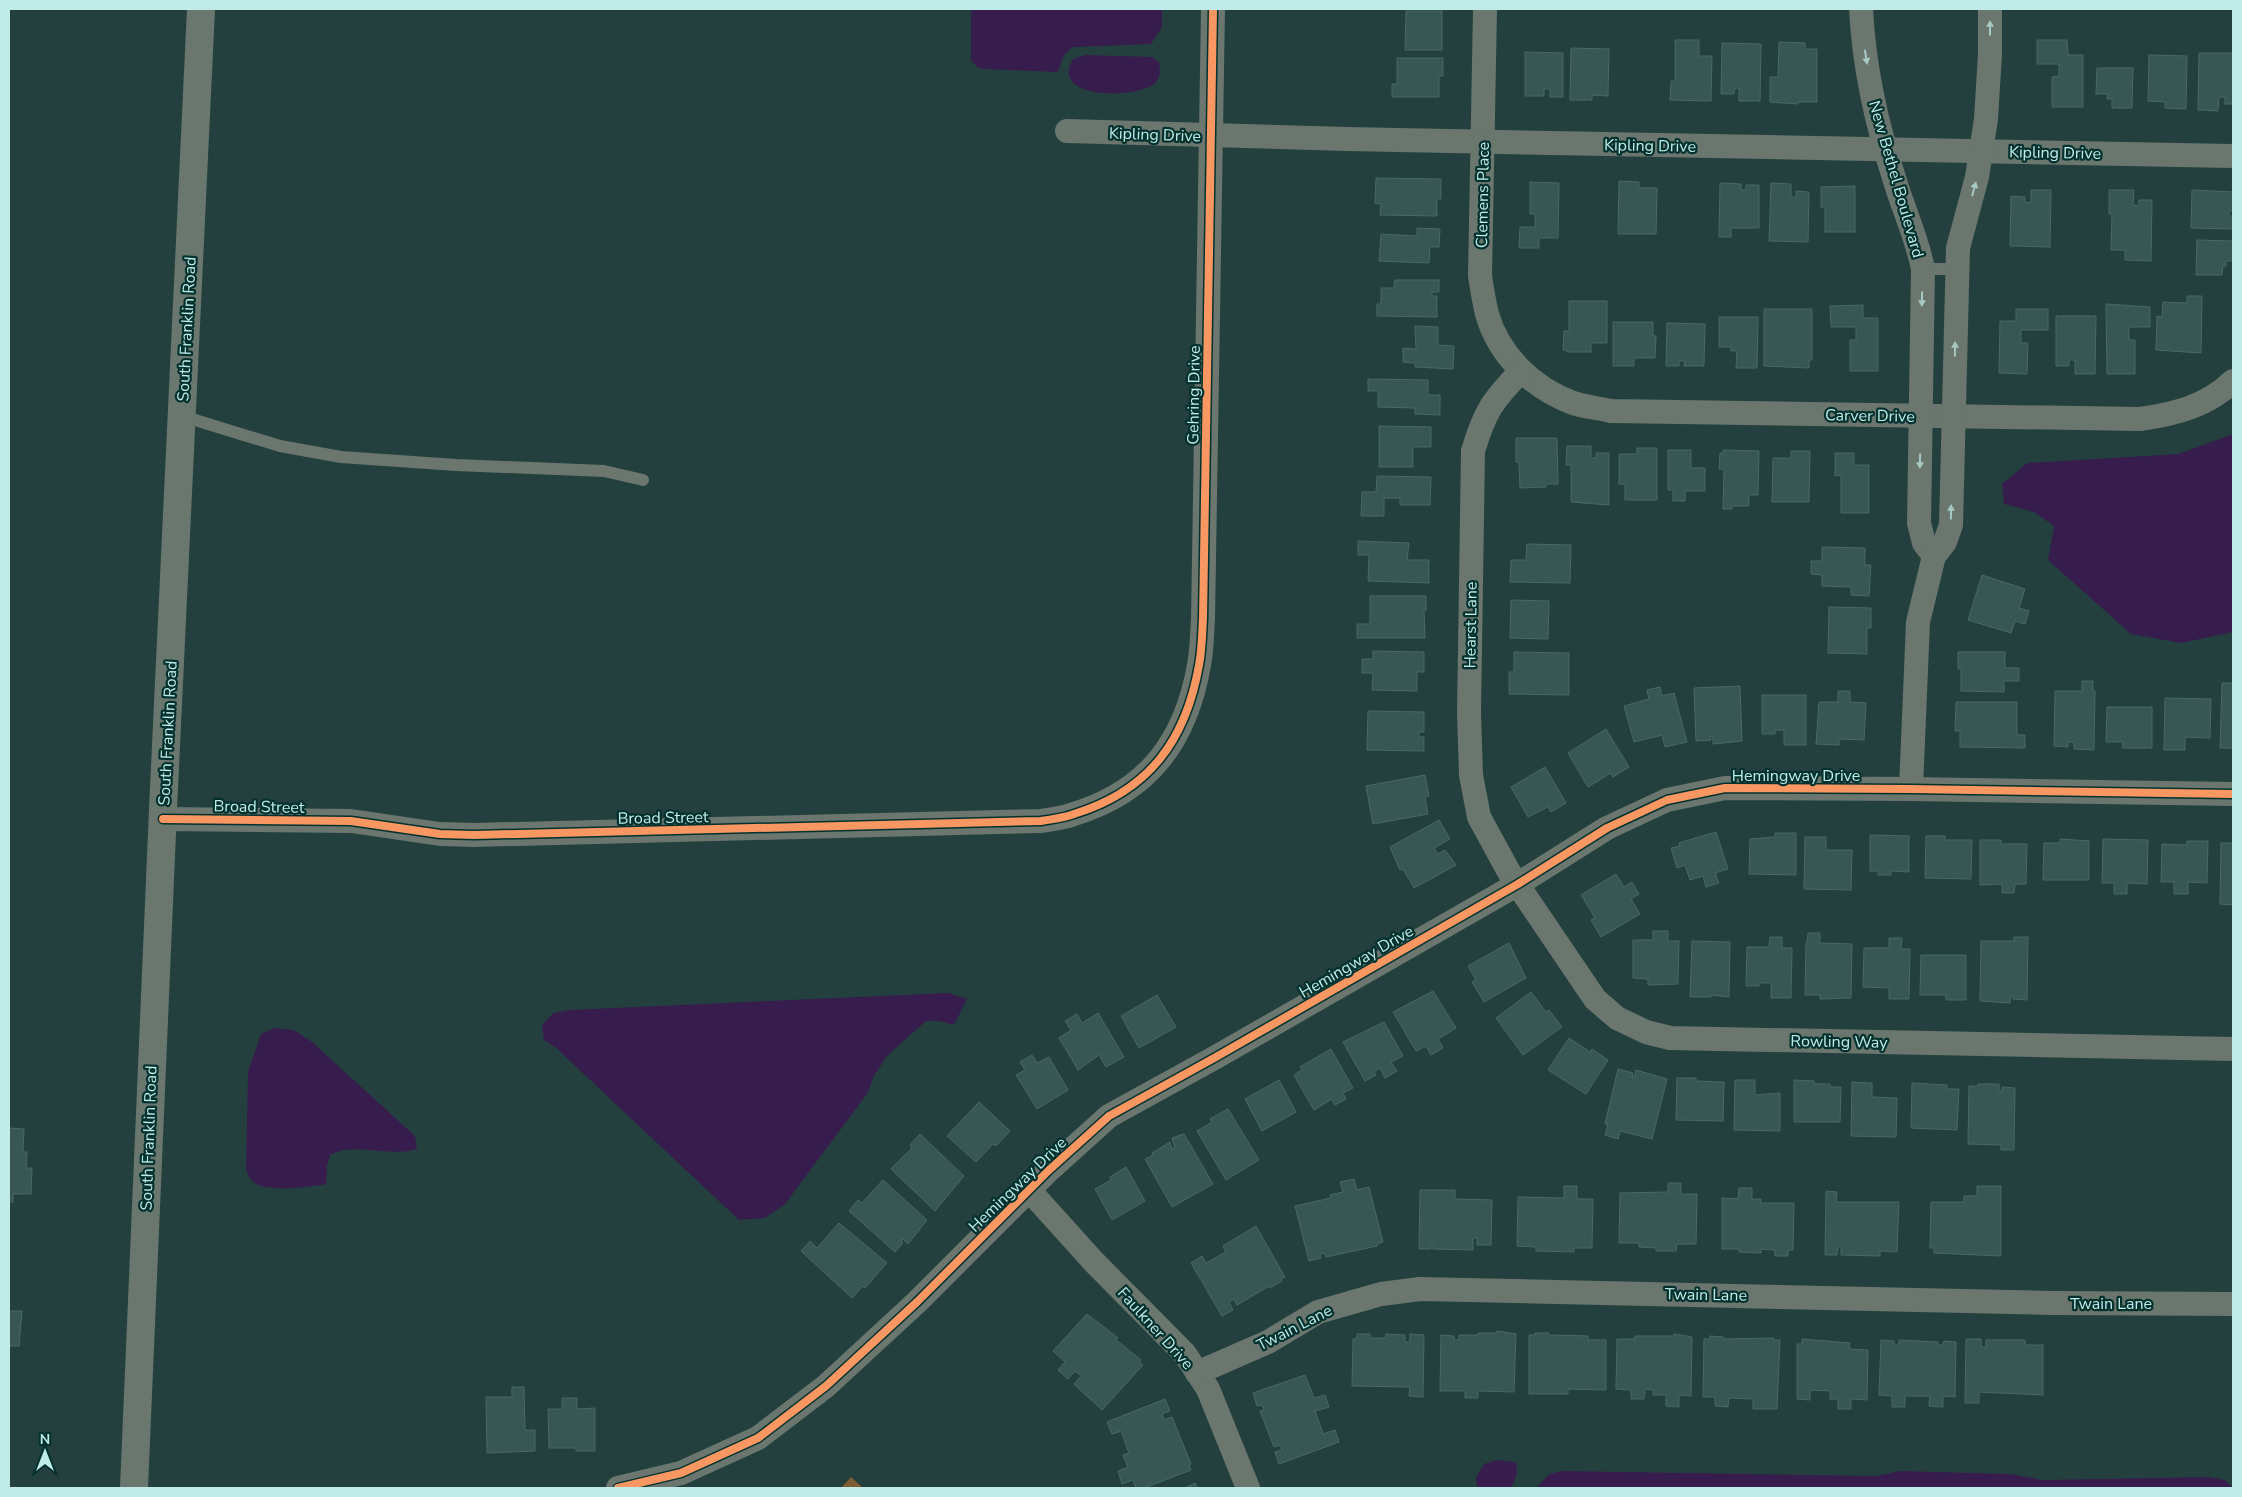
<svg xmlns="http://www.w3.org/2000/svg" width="2242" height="1497" viewBox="0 0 2242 1497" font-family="'Nunito Sans',sans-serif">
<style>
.green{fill:#7c5d34}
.water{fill:#371d4d}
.building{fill:#375654;stroke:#476967}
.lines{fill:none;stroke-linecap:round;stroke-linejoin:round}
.service{stroke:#6a766e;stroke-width:12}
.minor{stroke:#6a766e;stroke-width:24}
.secondary{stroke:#69776f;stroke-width:28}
.cycleway-casing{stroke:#03312e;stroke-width:11}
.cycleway{stroke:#f99763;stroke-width:8}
.oneway{fill:#a6c9c3}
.labels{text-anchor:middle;stroke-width:4.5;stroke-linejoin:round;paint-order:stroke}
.street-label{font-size:16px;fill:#bfece8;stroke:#03312e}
</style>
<rect width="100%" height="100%" fill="#23403e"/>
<path class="green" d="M851 1477 863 1488H841Z"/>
<g class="water">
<path d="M971 9H1162V27L1151 44 1074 47C1064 51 1062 60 1059 70L1056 72 983 69 977 67 971 60Z"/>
<path d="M1086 55 1152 57 1159 62C1160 69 1161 75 1157 81 1146 99 1047 102 1073 59Z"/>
<path d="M2233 434V632L2181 643 2131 634 2048 560 2054 526 2034 512 2004 504 2002 484 2027 463 2179 454Z"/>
<path d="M948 993 967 999 954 1025 939 1021H926L887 1056 874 1076 867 1094 785 1204 765 1218 739 1220 555 1047 544 1040 542 1025 553 1013 569 1010Z"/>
<path d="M274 1028 294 1030 312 1042 415 1136 417 1149C390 1158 354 1141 330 1155L327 1166 326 1184C309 1187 263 1194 251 1180 249 1177 247 1172 246 1169L248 1072 261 1034Z"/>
<path d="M1497 1460 1515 1462C1520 1471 1515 1479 1511 1488H1477L1476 1477 1484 1464Z"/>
<path d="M1562 1471 1875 1476 1901 1471 2010 1474 2043 1480 2209 1477 2225 1480 2233 1488H1536L1549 1474Z"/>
</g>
<g class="building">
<path d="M1406 11H1442V50H1405Z"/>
<path d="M1675 40H1699V56H1712L1711 101 1670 100 1671 81H1675Z"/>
<path d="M2037 40H2067L2068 55H2083V107H2052V77L2059 76V64H2037Z"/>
<path d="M1779 42 1805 43V49H1817V102H1798V104L1770 102V77H1778Z"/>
<path d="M1722 43 1761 44 1760 101H1739V88H1735L1734 94H1721Z"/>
<path d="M1571 48 1609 49 1608 96 1592 95V100H1570Z"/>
<path d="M1525 52 1563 53V97H1550V89H1544V96H1525Z"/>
<path d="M2199 53H2233V104H2225V97H2219L2218 111 2198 110Z"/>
<path d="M2149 55 2187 56 2186 109 2165 108V102L2148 101Z"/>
<path d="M1397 58H1443V76H1439V97H1392V84H1397Z"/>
<path d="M2097 68H2133L2132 108H2112V99H2107L2108 94H2096Z"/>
<path d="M1376 178 1441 179V199H1437V216L1380 215 1381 204 1375 203Z"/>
<path d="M1619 181 1639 182V188H1657L1656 234H1618Z"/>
<path d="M1530 182 1559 183 1558 238H1539V248H1519L1520 227H1535V214H1530Z"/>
<path d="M1720 183 1741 184V190H1746V185H1759V228H1731V237H1719Z"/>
<path d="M1771 183 1791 184V197H1796V191L1809 192 1808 242 1769 241Z"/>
<path d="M1855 186V232H1825V207H1821V187Z"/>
<path d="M2031 190H2051L2050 247 2010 246 2011 196 2025 197V202L2031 203Z"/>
<path d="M2109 190H2134L2133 205 2138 206 2139 200H2152L2151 261 2125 260V250H2111L2112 214H2109Z"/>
<path d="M2192 190 2233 192V211H2229V216H2233V229L2191 228Z"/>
<path d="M1417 228 1440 229 1439 247H1430L1429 263 1379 261 1381 234 1417 236Z"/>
<path d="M2197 240 2233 241V261H2226V266H2223L2222 275H2196Z"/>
<path d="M1395 280H1439V292H1432V296H1437V317L1377 316V304H1381V288H1394Z"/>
<path d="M2187 296H2202L2201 353 2156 350 2157 316 2162 317 2163 302 2187 303Z"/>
<path d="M1569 301H1607V343H1591V352H1567V350H1563L1564 331H1569Z"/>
<path d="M2106 304 2150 307V327H2129V340H2135V374H2107Z"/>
<path d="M1863 305V318H1878V371H1850V340H1856V327H1831L1830 306Z"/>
<path d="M1764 309H1812V360H1809V368L1764 366Z"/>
<path d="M2016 309H2048V330H2021V343H2028L2027 374 1999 373 2000 321H2016Z"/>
<path d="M2056 316H2096L2095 374H2075V360H2069V366H2056Z"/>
<path d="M1719 317H1758L1757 368H1736L1737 351H1731V347H1719Z"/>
<path d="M1613 322H1653V336H1656L1655 358H1634V366H1613Z"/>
<path d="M1667 323 1705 324 1704 366H1684L1685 361H1679V366H1666Z"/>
<path d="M1415 326 1438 327V345L1454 346 1453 369 1415 367V363L1403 362V348L1416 349Z"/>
<path d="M1368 379 1428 380V395H1440V415L1415 414V408L1378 407V391H1368Z"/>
<path d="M1379 426 1431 427V447H1413V467H1379Z"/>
<path d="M1516 438H1557L1558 484H1546V487L1520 488 1519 462H1516Z"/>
<path d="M1567 446H1591V458H1596V453H1609V505L1571 502V465H1566Z"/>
<path d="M1637 448H1657V500H1625V484H1619V454H1637Z"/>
<path d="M1668 450H1691V468H1705V491H1685V501H1673V490H1668Z"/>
<path d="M1723 450 1759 451 1758 495H1749V506H1732V509H1723L1724 469H1719L1720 453H1723Z"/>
<path d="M1791 451H1810L1809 502H1772L1773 458H1791Z"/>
<path d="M1835 453H1854V465H1869V513H1841V475L1835 476Z"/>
<path d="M1377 476 1431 477 1430 505H1400V498H1384V516H1361L1362 492H1376Z"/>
<path d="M1358 541 1409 543 1407 560H1429V583L1368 581 1369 555H1358Z"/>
<path d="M1527 544 1571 545 1570 583 1510 582 1511 560H1526Z"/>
<path d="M1822 547 1865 548V565H1871L1869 596 1851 595V587L1822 586V575L1811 574V561H1822Z"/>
<path d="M1982 575 2025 589 2019 608 2029 611 2025 624 2015 621 2011 633 1968 620Z"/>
<path d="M1370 596H1426V610H1424L1425 638H1357V624H1370Z"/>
<path d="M1511 600 1549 601 1548 639 1510 638Z"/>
<path d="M1829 607 1871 608V628H1867V654L1828 653Z"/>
<path d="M1373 651 1424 652V672H1417V691L1372 690 1373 673H1362V659H1373Z"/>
<path d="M1514 652 1569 653V695L1509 694V672H1514Z"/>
<path d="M1958 652H2005V668H2019V681H2004V692L1961 691V669H1958Z"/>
<path d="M2082 681H2093V691H2095L2094 750 2074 749V742H2068V747L2054 746 2055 691H2082Z"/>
<path d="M2222 683H2233V748H2220Z"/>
<path d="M1740 686 1742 741 1713 744V736L1710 737 1711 740 1696 741 1694 688Z"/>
<path d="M1660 687 1662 696 1674 693 1687 742 1665 747 1662 735 1634 742 1624 706 1649 699 1647 690Z"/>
<path d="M1838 691H1850V702L1866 703 1864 740 1839 739V745L1816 744 1819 702H1838Z"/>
<path d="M1762 695H1806V745H1784V730H1775V734H1762Z"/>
<path d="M2165 698 2211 699 2210 738 2185 737V750H2164Z"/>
<path d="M1956 702H2017V735H2025V748L1960 747V731H1955Z"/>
<path d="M2107 707H2152V748H2122L2123 742H2106Z"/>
<path d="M1368 711 1424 712V732H1419V737H1424V751L1367 750Z"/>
<path d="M1606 729 1629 767 1613 777 1611 773 1588 787 1568 753Z"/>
<path d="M1545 767 1566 803 1551 812 1548 807 1528 817 1511 787Z"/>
<path d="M1425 775 1429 796 1425 797 1428 814 1373 824 1366 786Z"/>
<path d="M1439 820 1450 839 1434 848 1438 854 1445 850 1456 865 1414 888 1403 869 1400 870 1390 847Z"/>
<path d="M1716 832 1728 869 1715 873 1719 883 1706 887 1703 876 1690 880 1685 865 1677 868 1671 848 1680 846 1679 843Z"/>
<path d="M1775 833H1796V875L1749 874 1750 839 1775 837Z"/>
<path d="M1870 835 1909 836V872L1891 871V875H1878V871H1870Z"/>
<path d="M1926 836H1945V840H1972L1971 879 1925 878Z"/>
<path d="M1805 837H1826V850H1852L1851 890 1804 889Z"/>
<path d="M2060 839 2089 841V880H2043L2044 843H2060Z"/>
<path d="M2103 839 2148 840 2147 884 2127 883V894H2114V883H2102Z"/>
<path d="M1980 840H2001V844H2027L2026 884H2015L2014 893H2002V884L1980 885Z"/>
<path d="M2187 841H2208L2207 883 2188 882V894H2174V882H2161L2162 844 2187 845Z"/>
<path d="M2221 843H2233V905L2220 904Z"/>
<path d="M1616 874 1624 887 1632 882 1639 894 1631 899 1640 914 1601 937 1591 920 1595 918 1581 895Z"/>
<path d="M1653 931H1668V941H1679L1678 984 1648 985V979L1633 978V940H1653Z"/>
<path d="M1808 933H1820V943L1852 944 1851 998 1820 999V995H1805L1806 943H1807Z"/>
<path d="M1770 937H1782V948H1792L1791 998H1771V983H1759V986H1746L1747 947H1769Z"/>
<path d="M2014 937H2028L2027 1000 2013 999V996H2011L2010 1003 1980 1001 1981 941H2014Z"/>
<path d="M1889 938H1902L1901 949H1910L1909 999H1889V988L1863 987 1864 948H1889Z"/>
<path d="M1692 941 1730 942 1729 997 1711 995V997H1690Z"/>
<path d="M1509 943 1526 978 1484 1002 1472 982 1476 980 1468 966Z"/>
<path d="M1921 955H1966V1000H1946V995H1920Z"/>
<path d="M1433 991 1456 1028 1438 1039 1443 1048 1431 1055 1426 1046 1416 1051 1393 1012Z"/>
<path d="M1531 992 1546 1012 1549 1010 1562 1027 1523 1055 1496 1018Z"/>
<path d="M1157 995 1176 1027 1139 1048 1121 1016Z"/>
<path d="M1098 1013 1124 1057 1106 1067 1099 1055 1078 1070 1059 1038 1071 1030 1065 1021 1077 1014 1082 1023Z"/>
<path d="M1384 1022 1403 1056 1391 1062 1397 1071 1385 1078 1380 1068 1374 1072 1376 1075 1365 1081 1343 1042Z"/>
<path d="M1569 1038 1590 1052 1592 1049 1608 1060 1586 1094 1548 1070Z"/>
<path d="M1331 1049 1353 1088 1343 1093 1346 1099 1335 1105 1332 1099 1314 1110 1294 1075 1302 1070 1300 1067Z"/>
<path d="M1032 1055 1037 1063 1049 1057 1068 1090 1037 1109 1016 1075 1025 1070 1020 1062Z"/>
<path d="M1618 1069 1633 1073 1632 1078H1634L1636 1070 1667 1079 1652 1139 1620 1131 1618 1139 1605 1135 1608 1124H1605Z"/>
<path d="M1677 1078H1696V1081L1724 1082 1723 1121 1676 1120Z"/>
<path d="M1279 1080 1296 1112 1262 1131 1245 1099Z"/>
<path d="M1735 1080H1755V1095L1780 1093V1131L1734 1130Z"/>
<path d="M1794 1080 1814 1081V1084H1830V1087H1841L1840 1122H1794Z"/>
<path d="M1852 1082 1872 1083V1097L1897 1098 1896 1137 1851 1136Z"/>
<path d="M1912 1083 1947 1085V1089H1959L1957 1130 1911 1128Z"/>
<path d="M1978 1084H1999V1091H2002V1087L2015 1088 2014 1150H2001V1145L1968 1144 1969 1086H1978Z"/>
<path d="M979 1102 1010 1131 996 1146 993 1144 976 1162 947 1136Z"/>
<path d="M1228 1109 1259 1160 1226 1180 1197 1131 1212 1122 1210 1119Z"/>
<path d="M9 1128 24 1129 23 1152H27L26 1168H32L31 1194H13V1202H9Z"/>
<path d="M920 1134 964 1176 935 1211 891 1169 912 1148 910 1145Z"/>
<path d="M1184 1134 1213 1184 1172 1207 1145 1159 1153 1155 1152 1153 1170 1142 1172 1149 1175 1148 1172 1138Z"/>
<path d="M1126 1167 1145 1201 1112 1220 1095 1189 1111 1180 1110 1177Z"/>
<path d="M1354 1179 1357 1190 1369 1187 1383 1242 1377 1244V1246L1326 1257 1325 1253 1320 1254 1321 1258 1309 1261 1295 1206 1331 1198 1330 1195 1343 1192 1340 1182Z"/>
<path d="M883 1180 927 1220 908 1244 903 1239 901 1241 903 1243 895 1252 849 1211 858 1200 862 1203Z"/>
<path d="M1668 1183H1681V1194H1697L1696 1244H1677L1676 1251H1656V1248L1639 1247V1243H1619L1620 1193 1668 1192Z"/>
<path d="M1564 1186H1577V1199H1593L1592 1248H1574V1252L1536 1251V1247L1517 1246 1518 1197 1564 1198Z"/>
<path d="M1977 1186H2001V1256L1934 1253V1248H1930L1931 1202H1964V1196H1977Z"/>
<path d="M1739 1188H1752V1199H1761V1203H1794L1793 1250H1788V1256H1775V1250L1761 1249V1253L1739 1252V1249H1722V1198L1738 1199Z"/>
<path d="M1420 1190H1455V1199L1492 1200 1491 1245H1477V1238H1473V1250L1433 1249V1245H1431V1249H1419Z"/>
<path d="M1826 1191 1837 1192 1836 1202H1899L1897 1252 1880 1251V1256L1841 1255V1247H1838L1837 1255H1825Z"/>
<path d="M839 1223 887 1263 865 1288 863 1286 852 1298 801 1251 810 1241 817 1248Z"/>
<path d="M1256 1226 1285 1277 1281 1279 1282 1281 1270 1288 1269 1286 1237 1305 1234 1299 1229 1302 1233 1310 1222 1316 1191 1263 1202 1256 1206 1263 1226 1252 1223 1246Z"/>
<path d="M9 1311H22L19 1346H9Z"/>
<path d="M1087 1314 1118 1338 1116 1340 1141 1360 1139 1362 1143 1365 1102 1410 1074 1384 1081 1376 1075 1371 1068 1379 1058 1370 1065 1362 1053 1351Z"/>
<path d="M1497 1331 1516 1334 1514 1392 1478 1391V1398H1465V1391H1440L1441 1335 1454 1336V1340H1459V1335H1478V1333H1497Z"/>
<path d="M1535 1333H1549V1335L1588 1336V1340H1606V1390L1568 1389V1394H1529V1335H1535Z"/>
<path d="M1357 1334H1370V1338H1386V1334L1405 1335V1342H1410V1334L1424 1335 1423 1397 1409 1396 1410 1387 1352 1386 1353 1339H1357Z"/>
<path d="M1674 1334 1692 1337 1691 1396 1679 1395V1407L1666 1406V1395H1653V1390L1645 1389 1644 1399H1631V1390L1616 1389 1617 1339H1635V1336H1674Z"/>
<path d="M1710 1336 1723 1337V1339L1774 1338V1340H1780L1777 1409H1753V1399L1729 1398 1728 1407 1715 1406V1397H1703L1704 1339H1710Z"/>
<path d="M1802 1339 1850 1343 1849 1349 1868 1350 1867 1400 1851 1399V1409H1838V1399H1830V1391L1810 1390V1400L1797 1399V1344H1802Z"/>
<path d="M1966 1339H1981V1347H1986V1340H2025V1345H2043V1395L1979 1392V1403H1965Z"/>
<path d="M1881 1340 1894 1341V1345H1899V1340L1938 1342 1937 1345H1943L1944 1341 1956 1342 1955 1397 1943 1396V1407L1929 1406 1930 1396H1905V1407H1892V1396L1879 1395Z"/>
<path d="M1305 1375 1314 1398 1325 1395 1329 1407 1315 1411 1323 1434 1335 1430 1339 1442 1279 1464 1275 1452 1282 1450 1281 1445 1274 1447 1260 1411 1264 1410 1262 1405 1257 1406 1253 1393Z"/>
<path d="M512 1387H524L525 1430H535V1451L487 1453 486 1397H512Z"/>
<path d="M562 1398H577V1409L595 1408V1451H576V1448H549L548 1409H562Z"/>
<path d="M1165 1399 1170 1411 1162 1414 1164 1420 1172 1417 1191 1464 1189 1465 1191 1470 1144 1488H1136L1133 1480 1122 1484 1118 1471 1128 1467 1123 1455 1129 1453 1121 1431 1112 1434 1107 1422Z"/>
<path d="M1195 1483 1198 1488H1185Z"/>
</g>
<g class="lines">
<g class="service">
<path d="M1923 269H1957"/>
<path d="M182 416 280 446 341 457 456 465 604 471 643 480"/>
</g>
<g class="minor">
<path d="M1485 9 1480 276C1482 289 1484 302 1487 314 1499 356 1533 388 1573 403 1585 407 1599 408 1611 411L2140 419C2176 414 2207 406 2233 381"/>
<path d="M1861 9C1864 67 1877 126 1895 181 1904 211 1917 238 1923 269L1919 523 1924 543 1934 556"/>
<path d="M1067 131 1347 139 2233 156"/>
<path d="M1521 371C1492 401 1485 411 1473 451L1469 713 1471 775 1479 817 1509 872 1595 999 1617 1018 1646 1032 1670 1038 2233 1049"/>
<path d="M1911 789 1918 622 1934 556 1945 542 1951 525 1958 248 1977 177 1986 119 1990 54V9"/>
<path d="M163 819 351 821 440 834 474 835 1041 821C1052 819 1064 818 1074 814 1149 791 1186 740 1199 665 1202 650 1202 634 1203 619L1213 9"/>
<path d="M1029 1190 1094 1262 1185 1354 1208 1389 1248 1488"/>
<path d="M1197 1373 1268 1342 1318 1312 1381 1294 1420 1289 2053 1303 2233 1304"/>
<path d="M618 1488 681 1473 758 1438 826 1386 917 1302 1048 1171 1109 1116 1216 1057 1518 884 1607 828 1667 800 1725 788 1911 789 2233 794"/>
</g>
<path class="secondary" d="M134 1488 163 809 201 9"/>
<defs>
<g id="cycleway">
<path d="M163 819 351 821 440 834 474 835 1041 821C1052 819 1064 818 1074 814 1149 791 1186 740 1199 665 1202 650 1202 634 1203 619L1213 9"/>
<path d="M618 1488 681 1473 758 1438 826 1386 917 1302 1048 1171 1109 1116 1216 1057 1518 884 1607 828 1667 800 1725 788 1911 789 2233 794"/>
</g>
</defs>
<use href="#cycleway" class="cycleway-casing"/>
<use href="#cycleway" class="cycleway"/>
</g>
<defs><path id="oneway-solid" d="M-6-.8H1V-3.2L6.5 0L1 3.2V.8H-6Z" transform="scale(1.25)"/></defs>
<g class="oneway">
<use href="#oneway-solid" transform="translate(1990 28) rotate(-90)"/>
<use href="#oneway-solid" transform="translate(1866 57) rotate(81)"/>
<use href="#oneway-solid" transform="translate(1974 189) rotate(-75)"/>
<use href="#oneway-solid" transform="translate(1922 299) rotate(91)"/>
<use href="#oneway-solid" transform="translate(1955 349) rotate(-89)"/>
<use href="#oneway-solid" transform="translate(1920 461) rotate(91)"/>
<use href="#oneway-solid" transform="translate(1951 512) rotate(-89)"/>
</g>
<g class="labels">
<g class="street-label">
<text transform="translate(1155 134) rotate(2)" y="6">Kipling Drive</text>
<text transform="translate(1650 145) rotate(1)" y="6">Kipling Drive</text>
<text transform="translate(2055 152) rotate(1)" y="6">Kipling Drive</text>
<text transform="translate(1897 179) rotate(74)" y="6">New Bethel Boulevard</text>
<text transform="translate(1482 195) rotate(-89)" y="6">Clemens Place</text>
<text transform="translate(186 329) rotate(-87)" y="6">South Franklin Road</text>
<text transform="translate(1193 395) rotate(-89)" y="6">Gehring Drive</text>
<text transform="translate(1870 415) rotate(1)" y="6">Carver Drive</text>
<text transform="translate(1470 625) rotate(-89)" y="6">Hearst Lane</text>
<text transform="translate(167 733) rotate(-87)" y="6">South Franklin Road</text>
<text x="1796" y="781">Hemingway Drive</text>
<text transform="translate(259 806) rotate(1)" y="6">Broad Street</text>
<text transform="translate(663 817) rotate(-1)" y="6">Broad Street</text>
<text transform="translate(1356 961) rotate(-30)" y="6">Hemingway Drive</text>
<text transform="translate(1839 1041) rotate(1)" y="6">Rowling Way</text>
<text transform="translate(148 1138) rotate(-88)" y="6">South Franklin Road</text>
<text transform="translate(1017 1184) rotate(-44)" y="6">Hemingway Drive</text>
<text transform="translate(1706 1294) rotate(1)" y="6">Twain Lane</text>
<text x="2111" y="1309">Twain Lane</text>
<text transform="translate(1294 1327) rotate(-27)" y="6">Twain Lane</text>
<text transform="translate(1156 1328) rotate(48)" y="6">Faulkner Drive</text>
</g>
</g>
<rect width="2242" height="1497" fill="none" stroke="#bfece8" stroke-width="20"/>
<g transform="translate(45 1452)" stroke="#03312e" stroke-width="4" paint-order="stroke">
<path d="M0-4L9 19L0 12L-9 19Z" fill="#bfece8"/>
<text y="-8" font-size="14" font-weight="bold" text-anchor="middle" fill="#bfece8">N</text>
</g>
</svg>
